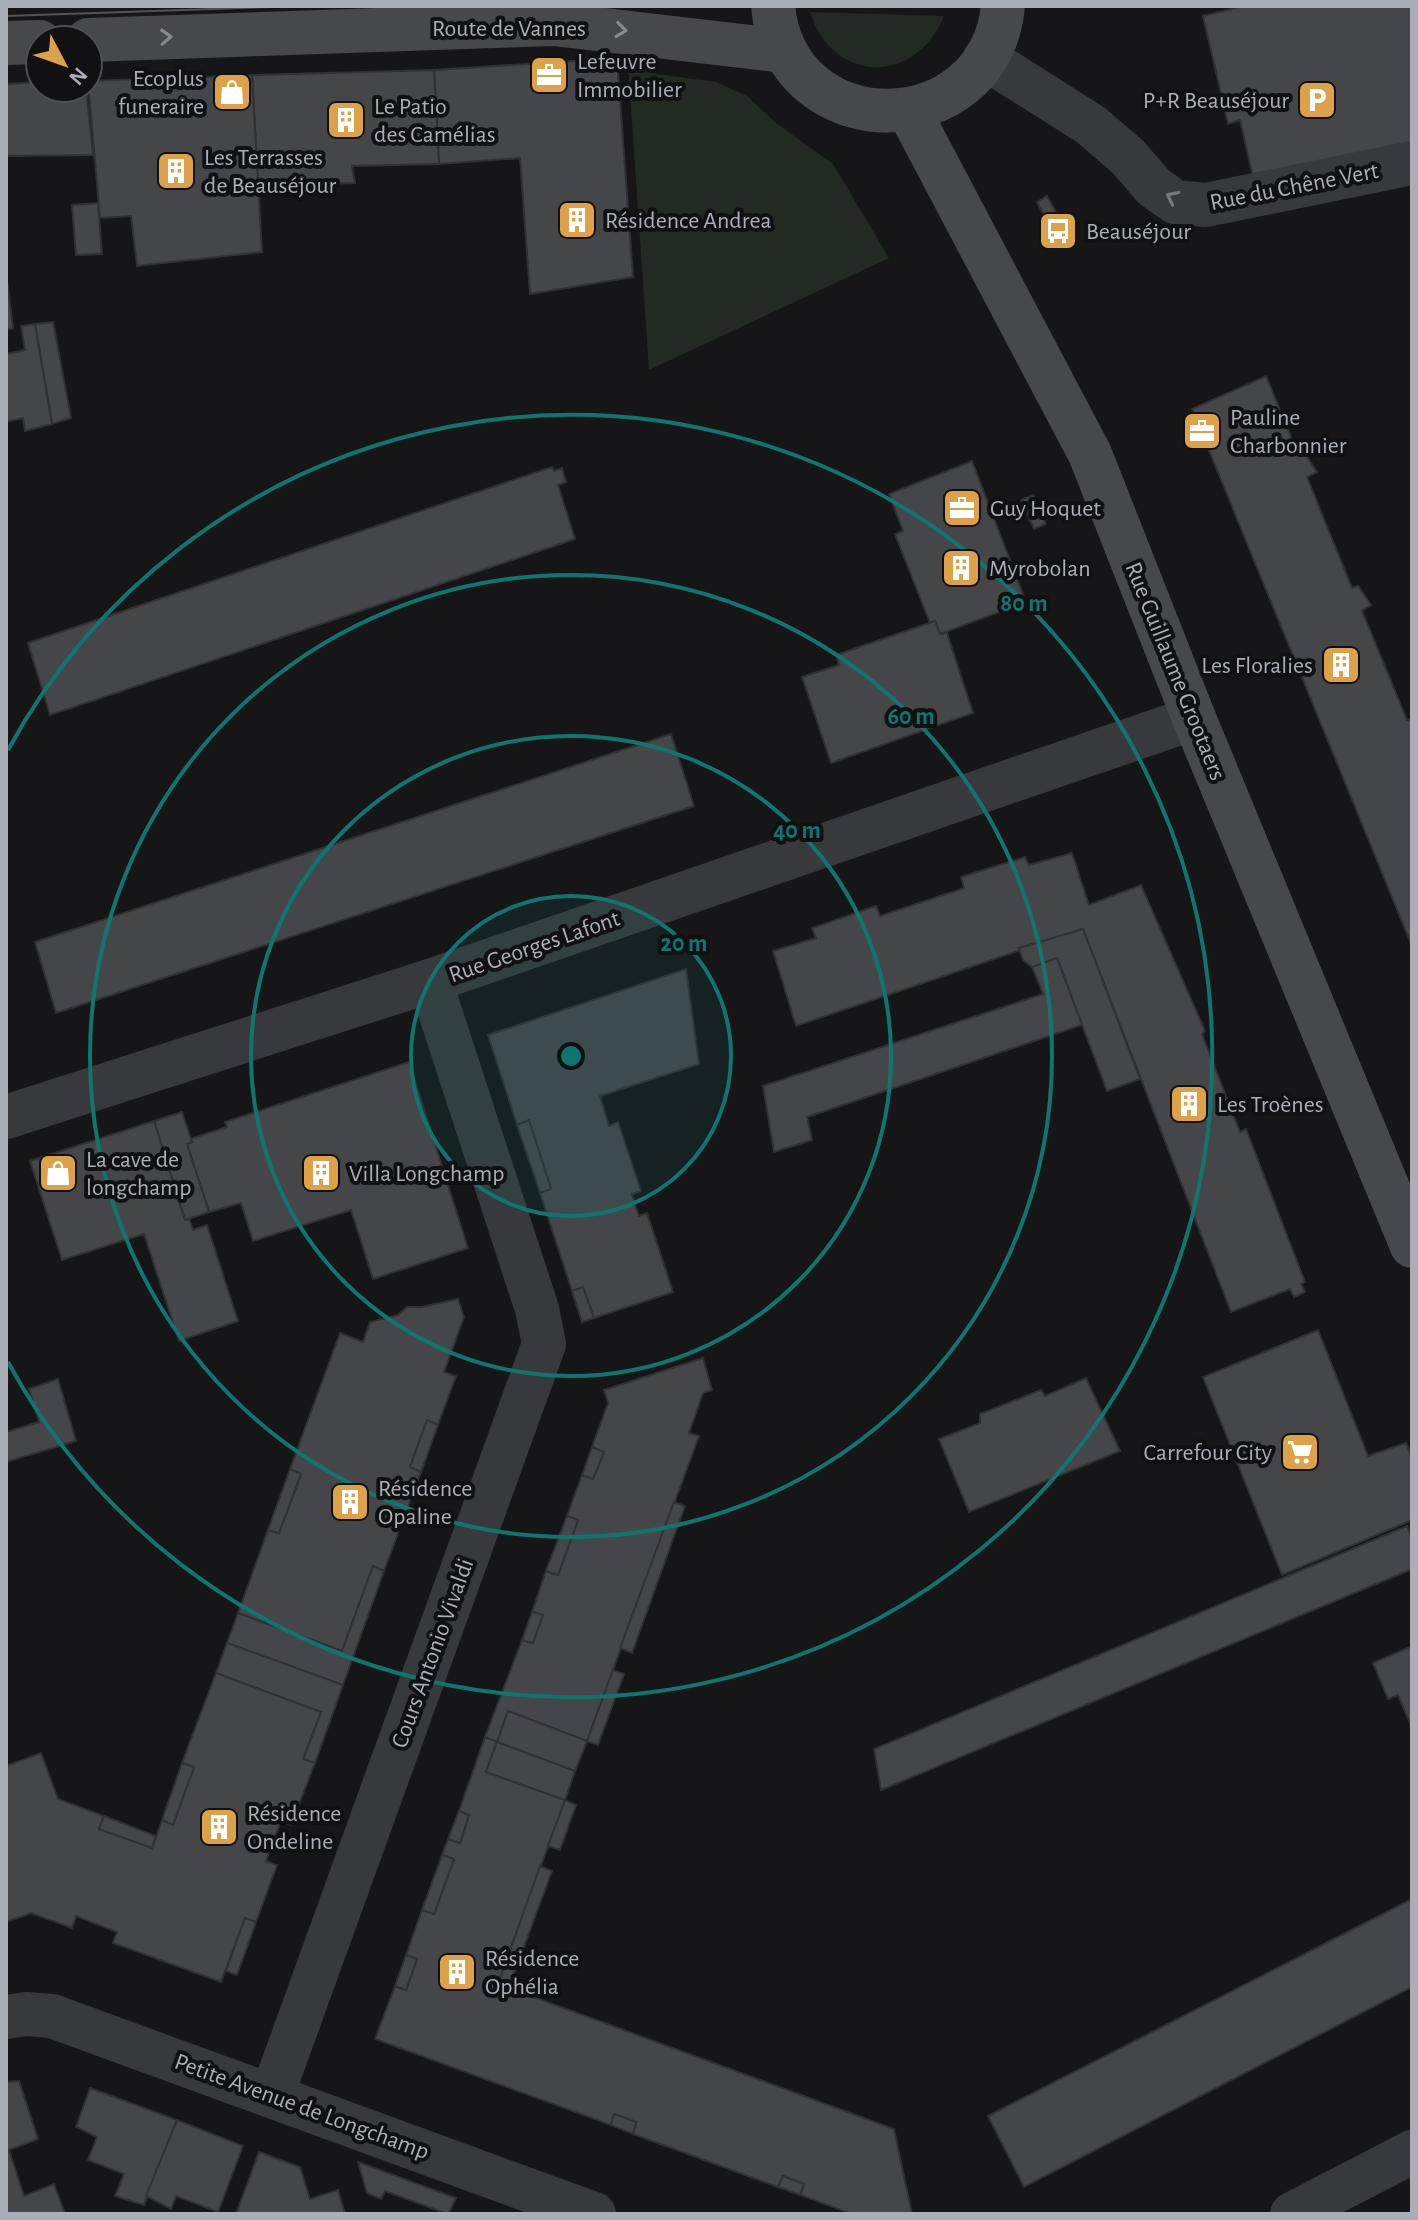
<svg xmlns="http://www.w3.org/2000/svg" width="1418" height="2220" viewBox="0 0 1418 2220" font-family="'Alegreya Sans',sans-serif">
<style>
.green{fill:#232a23}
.building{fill:#45464a;stroke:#303133;stroke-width:2}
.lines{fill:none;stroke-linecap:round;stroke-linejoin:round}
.street{stroke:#38393c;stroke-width:44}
.secondary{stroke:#46484c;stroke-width:44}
.tram{stroke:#515357;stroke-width:2}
.oneway{stroke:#878a91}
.oneway2{stroke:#77797f}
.ring{fill:none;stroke:#0f766e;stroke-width:4}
.labels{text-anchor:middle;stroke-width:8;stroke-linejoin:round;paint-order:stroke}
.street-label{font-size:24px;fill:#aaaeb6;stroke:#111113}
.poi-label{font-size:24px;fill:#aaaeb6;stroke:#111113;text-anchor:start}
.centre{fill:#0f766e;stroke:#111113;stroke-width:4}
.ring-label{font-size:24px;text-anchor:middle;font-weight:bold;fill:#0f766e;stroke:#111113;stroke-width:8;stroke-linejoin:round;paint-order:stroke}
</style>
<rect width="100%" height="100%" fill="#161618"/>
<g class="green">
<path d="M810 12 944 16C915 86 833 84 810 12Z"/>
<path d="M628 64 657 74 716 82 747 96 776 123 833 164 889 258 649 370Z"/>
</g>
<g class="building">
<path d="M1244 6H1412V146L1254 181 1240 120 1228 124 1203 16Z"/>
<path d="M617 58 633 277 530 294 520 158 439 164 434 70Z"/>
<path d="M434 70 439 164 352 166 355 183 258 186 252 75Z"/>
<path d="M252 75 262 252 137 266 131 216 100 218 88 81Z"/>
<path d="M40 82V88H86L93 155 6 156V84Z"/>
<path d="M1047 196 1063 225 1052 231 1037 202Z"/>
<path d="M98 203 102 254 76 255 72 205Z"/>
<path d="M6 272 13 328 6 330Z"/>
<path d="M53 322 71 418 52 424 35 324Z"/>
<path d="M35 324 52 424 25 431 23 418 6 422V354L25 350 21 326Z"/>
<path d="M1266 376 1298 454 1304 452 1317 472 1307 477 1352 588 1358 586 1371 605 1362 611 1407 720 1412 719V946L1192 409Z"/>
<path d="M972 461 1026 602 940 634 935 621 930 623 895 534 903 531 889 494Z"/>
<path d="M552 467 554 471 562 468 566 482 558 485 575 539 50 715 28 643Z"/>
<path d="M1033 495 1046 524 1034 529 1021 500Z"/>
<path d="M935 621 940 634 947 633 973 713 831 763 802 677 839 665 836 655Z"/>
<path d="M671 734 694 806 56 1013 35 942Z"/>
<path d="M1072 853 1089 905 1141 885 1205 1031 1202 1034 1240 1132 1246 1129 1305 1282 1301 1284 1305 1292 1294 1297 1290 1289 1231 1312 1083 929 796 1026 773 951 816 938 812 928 876 906 880 916 964 888 961 877 1025 857 1029 865Z"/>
<path d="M1083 929 1140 1079 1107 1091 1057 958 1032 967 1023 960 1019 948Z"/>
<path d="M1057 958 1082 1025 807 1117 812 1140 774 1152 763 1086 1043 994 1032 967Z"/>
<path d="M686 969 699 1064 600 1096 609 1126 618 1122 641 1191 632 1194 635 1205 639 1216 647 1213 673 1292 594 1318 583 1287 572 1291 540 1193 551 1189 529 1120 517 1125 488 1035Z"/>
<path d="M409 1062 468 1248 373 1279 351 1210 253 1241 241 1203 209 1212 187 1144 192 1142 190 1139 227 1127 225 1122Z"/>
<path d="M182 1112 192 1142 187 1144 209 1212 185 1220 154 1121Z"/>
<path d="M529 1120 551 1189 540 1193 517 1125Z"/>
<path d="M154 1121 185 1220 189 1219 193 1230 207 1225 238 1321 179 1341 144 1234 62 1260 30 1161Z"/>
<path d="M583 1287 594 1318 582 1322 572 1291Z"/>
<path d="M458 1299 464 1317 444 1372 456 1376 438 1425 427 1420 410 1467 421 1472 384 1571 373 1566 342 1651 238 1613 268 1530 279 1533 301 1474 290 1469 340 1333 363 1342 370 1322 398 1315 407 1307H422Z"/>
<path d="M1318 1330 1368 1456 1406 1443 1412 1458V1520L1282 1575 1203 1377Z"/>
<path d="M703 1358 712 1390 703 1393 689 1433 699 1436 587 1741 508 1711 497 1742 485 1737 522 1640 533 1643 543 1615 532 1612 546 1571 558 1575 578 1520 567 1516 582 1475 593 1479 604 1452 592 1447 608 1403 604 1390Z"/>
<path d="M1086 1378 1120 1451 969 1512 939 1439 980 1423V1414L1041 1390 1045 1396Z"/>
<path d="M58 1379 76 1441 6 1462V1432L39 1422 29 1389Z"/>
<path d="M427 1420 438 1425 421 1472 410 1467Z"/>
<path d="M592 1447 604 1452 593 1479 582 1475Z"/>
<path d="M290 1469 301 1474 279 1533 268 1530Z"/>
<path d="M674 1502 685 1506 632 1653 620 1648Z"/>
<path d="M567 1516 578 1520 558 1575 546 1571Z"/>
<path d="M1407 1526 1412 1538V1569L881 1790 874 1749Z"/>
<path d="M373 1566 384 1571 343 1685 227 1643 238 1613 342 1651Z"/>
<path d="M532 1612 543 1615 533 1643 522 1640Z"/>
<path d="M227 1643 343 1685 315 1763 303 1759 321 1712 216 1673Z"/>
<path d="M1412 1646V1728L1398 1695 1388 1699 1373 1663Z"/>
<path d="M613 1670 624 1674 598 1745 587 1741Z"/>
<path d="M216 1673 321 1712 303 1759 315 1763 291 1825 281 1821 266 1861 277 1865 256 1922 245 1918 221 1982 113 1943 117 1932 76 1916 72 1928 31 1913 6 1922V1766L41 1753 58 1799 104 1816 99 1829 152 1848 162 1820 173 1825 194 1767 182 1763Z"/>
<path d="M508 1711 587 1741 575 1771 497 1742Z"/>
<path d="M485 1737 497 1742 486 1772 565 1800 498 1984 894 2129 912 2214H852L800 2195 804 2184 783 2176 778 2187 633 2134 636 2122 614 2114 611 2125 375 2039 395 1986 406 1990 417 1959 406 1955 422 1910 434 1914 454 1859 442 1855 448 1839 460 1843 469 1815 459 1811Z"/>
<path d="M497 1742 575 1771 565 1800 486 1772Z"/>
<path d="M182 1763 194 1767 173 1825 162 1820Z"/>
<path d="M565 1800 576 1805 560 1850 548 1846Z"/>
<path d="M459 1811 469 1815 460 1843 448 1839Z"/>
<path d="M104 1816 156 1836 152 1848 99 1829Z"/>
<path d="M442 1855 454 1859 434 1914 422 1910Z"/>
<path d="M540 1866 552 1871 509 1987 498 1984Z"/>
<path d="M1412 1899V1987L1024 2187 988 2116Z"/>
<path d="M245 1918 256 1922 237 1975 226 1971Z"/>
<path d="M406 1955 417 1959 406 1990 395 1986Z"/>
<path d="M19 2081 38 2139 9 2150 24 2196 54 2184 65 2214H6V2082Z"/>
<path d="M90 2088 177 2120 144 2205 115 2196 124 2174 88 2160 97 2137 76 2127Z"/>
<path d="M614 2114 636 2122 633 2134 611 2125Z"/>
<path d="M177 2120 243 2146 218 2212 176 2196 171 2209 146 2196Z"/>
<path d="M259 2152 300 2167 310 2199 338 2190 345 2214H236Z"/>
<path d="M358 2162 456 2198 448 2214 385 2191 381 2199 367 2193Z"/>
<path d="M783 2176 804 2184 800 2195 778 2187Z"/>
</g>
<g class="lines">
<g class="street">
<path d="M985 58 1091 125 1128 157 1154 187 1175 202 1206 205 1412 163"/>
<path d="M6 1117 430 981 1194 718"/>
<path d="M6 2017 26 2014 52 2016 594 2214"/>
<path d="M272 2095 544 1344 537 1309 430 981"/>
<path d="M1292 2214 1412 2152"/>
</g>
<g class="secondary">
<path d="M773 6C786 146 989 145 1003 6"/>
<path d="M88 40 554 24 785 51"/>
<path d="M6 43 40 42"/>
<path d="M909 111 1090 454 1194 718 1412 1246"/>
</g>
<path class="tram" d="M6 16 301 6"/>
</g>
<defs><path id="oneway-chevron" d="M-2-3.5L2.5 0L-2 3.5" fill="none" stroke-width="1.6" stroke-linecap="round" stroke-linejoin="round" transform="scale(2)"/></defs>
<g class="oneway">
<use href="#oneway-chevron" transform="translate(621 30) rotate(7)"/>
<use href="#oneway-chevron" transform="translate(166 37) rotate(-2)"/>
</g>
<use class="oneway2" href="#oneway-chevron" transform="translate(1172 197) rotate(-154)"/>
<circle cx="571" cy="1056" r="160" fill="#0f766e" fill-opacity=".12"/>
<g class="ring">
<circle cx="571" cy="1056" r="160"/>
<circle cx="571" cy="1056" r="320"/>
<circle cx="571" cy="1056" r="481"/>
<path d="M8 750A641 641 0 1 1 8 1362"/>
</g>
<defs>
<symbol id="office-square" viewBox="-11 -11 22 22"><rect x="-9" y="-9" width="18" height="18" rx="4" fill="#dda149" stroke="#111113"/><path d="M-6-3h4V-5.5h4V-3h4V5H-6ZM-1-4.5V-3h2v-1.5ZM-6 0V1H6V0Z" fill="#fff"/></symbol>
<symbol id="shop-square" viewBox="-11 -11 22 22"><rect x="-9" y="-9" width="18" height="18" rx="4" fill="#dda149" stroke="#111113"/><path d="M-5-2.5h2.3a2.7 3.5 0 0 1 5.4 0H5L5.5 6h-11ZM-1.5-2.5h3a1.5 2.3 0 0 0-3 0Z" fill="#fff"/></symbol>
<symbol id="parking-square" viewBox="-11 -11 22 22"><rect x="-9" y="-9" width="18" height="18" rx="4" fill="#dda149" stroke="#111113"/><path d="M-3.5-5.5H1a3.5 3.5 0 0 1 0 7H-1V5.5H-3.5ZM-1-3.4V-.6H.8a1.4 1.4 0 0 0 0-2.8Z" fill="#fff"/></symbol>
<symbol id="building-square" viewBox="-11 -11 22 22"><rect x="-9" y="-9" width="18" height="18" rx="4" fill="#dda149" stroke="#111113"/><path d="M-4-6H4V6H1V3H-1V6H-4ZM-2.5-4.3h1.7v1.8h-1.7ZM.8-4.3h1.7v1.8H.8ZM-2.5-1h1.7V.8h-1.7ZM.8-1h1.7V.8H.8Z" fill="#fff"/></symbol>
<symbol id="bus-square" viewBox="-11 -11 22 22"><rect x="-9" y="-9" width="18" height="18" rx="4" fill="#dda149" stroke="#111113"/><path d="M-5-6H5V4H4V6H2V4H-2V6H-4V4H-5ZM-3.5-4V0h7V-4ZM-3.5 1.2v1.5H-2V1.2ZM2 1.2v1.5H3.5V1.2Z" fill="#fff"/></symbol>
<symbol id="supermarket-square" viewBox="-11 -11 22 22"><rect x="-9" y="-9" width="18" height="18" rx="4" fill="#dda149" stroke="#111113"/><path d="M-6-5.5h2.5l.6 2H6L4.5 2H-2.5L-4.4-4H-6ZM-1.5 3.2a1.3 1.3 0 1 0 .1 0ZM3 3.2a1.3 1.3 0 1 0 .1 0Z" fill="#fff"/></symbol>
</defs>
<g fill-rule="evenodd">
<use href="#office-square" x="527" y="53" width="44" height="44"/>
<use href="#shop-square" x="210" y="70" width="44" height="44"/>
<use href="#parking-square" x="1295" y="78" width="44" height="44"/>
<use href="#building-square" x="324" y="98" width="44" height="44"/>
<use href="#building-square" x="154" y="149" width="44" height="44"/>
<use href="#building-square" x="555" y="198" width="44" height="44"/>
<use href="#bus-square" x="1036" y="209" width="44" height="44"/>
<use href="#office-square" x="1180" y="409" width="44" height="44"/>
<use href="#office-square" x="940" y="486" width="44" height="44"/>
<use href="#building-square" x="939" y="546" width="44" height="44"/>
<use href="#building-square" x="1319" y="643" width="44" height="44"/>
<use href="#building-square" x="1167" y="1082" width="44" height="44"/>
<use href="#shop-square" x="36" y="1151" width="44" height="44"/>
<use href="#building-square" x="299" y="1151" width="44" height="44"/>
<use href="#supermarket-square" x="1278" y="1430" width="44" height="44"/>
<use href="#building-square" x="328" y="1480" width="44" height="44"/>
<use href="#building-square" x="197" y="1805" width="44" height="44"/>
<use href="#building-square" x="435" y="1950" width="44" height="44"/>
</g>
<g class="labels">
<g class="street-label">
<text x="509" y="36">Route de Vannes</text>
<text transform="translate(1294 186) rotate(-11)" y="8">Rue du Chêne Vert</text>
<text transform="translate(1176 671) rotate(68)" y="8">Rue Guillaume Grootaers</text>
<text transform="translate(534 946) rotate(-19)" y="8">Rue Georges Lafont</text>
<text transform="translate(432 1653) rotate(-70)" y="8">Cours Antonio Vivaldi</text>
<text transform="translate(302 2106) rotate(20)" y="8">Petite Avenue de Longchamp</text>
</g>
<g class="poi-label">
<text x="577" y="69">Lefeuvre<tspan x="577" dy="28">Immobilier</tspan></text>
<text x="204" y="86" text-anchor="end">Ecoplus<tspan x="204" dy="28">funeraire</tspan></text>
<text x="1289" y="108" text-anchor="end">P+R Beauséjour</text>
<text x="374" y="114">Le Patio<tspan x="374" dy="28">des Camélias</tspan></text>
<text x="204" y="165">Les Terrasses<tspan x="204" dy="28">de Beauséjour</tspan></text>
<text x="605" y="228">Résidence Andrea</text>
<text x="1086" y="239">Beauséjour</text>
<text x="1230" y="425">Pauline<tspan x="1230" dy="28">Charbonnier</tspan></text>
<text x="990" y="516">Guy Hoquet</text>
<text x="989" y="576">Myrobolan</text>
<text x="1313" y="673" text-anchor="end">Les Floralies</text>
<text x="1217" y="1112">Les Troènes</text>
<text x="86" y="1167">La cave de<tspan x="86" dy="28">longchamp</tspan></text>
<text x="349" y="1181">Villa Longchamp</text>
<text x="1272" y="1460" text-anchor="end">Carrefour City</text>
<text x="378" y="1496">Résidence<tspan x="378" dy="28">Opaline</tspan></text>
<text x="247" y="1821">Résidence<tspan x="247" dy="28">Ondeline</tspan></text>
<text x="485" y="1966">Résidence<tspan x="485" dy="28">Ophélia</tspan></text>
</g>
</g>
<circle cx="571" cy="1056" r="12" class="centre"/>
<g class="ring-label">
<text x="1024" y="611">80 m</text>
<text x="911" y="724">60 m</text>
<text x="797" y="838">40 m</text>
<text x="684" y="951">20 m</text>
</g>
<rect width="1418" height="2220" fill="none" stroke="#aaaeb6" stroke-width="16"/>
<g transform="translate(64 64) rotate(131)"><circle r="38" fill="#111113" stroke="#4e5054" stroke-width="2"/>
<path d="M0-6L14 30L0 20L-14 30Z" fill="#dda149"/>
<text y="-12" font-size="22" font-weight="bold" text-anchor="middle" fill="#aaaeb6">N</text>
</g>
</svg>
